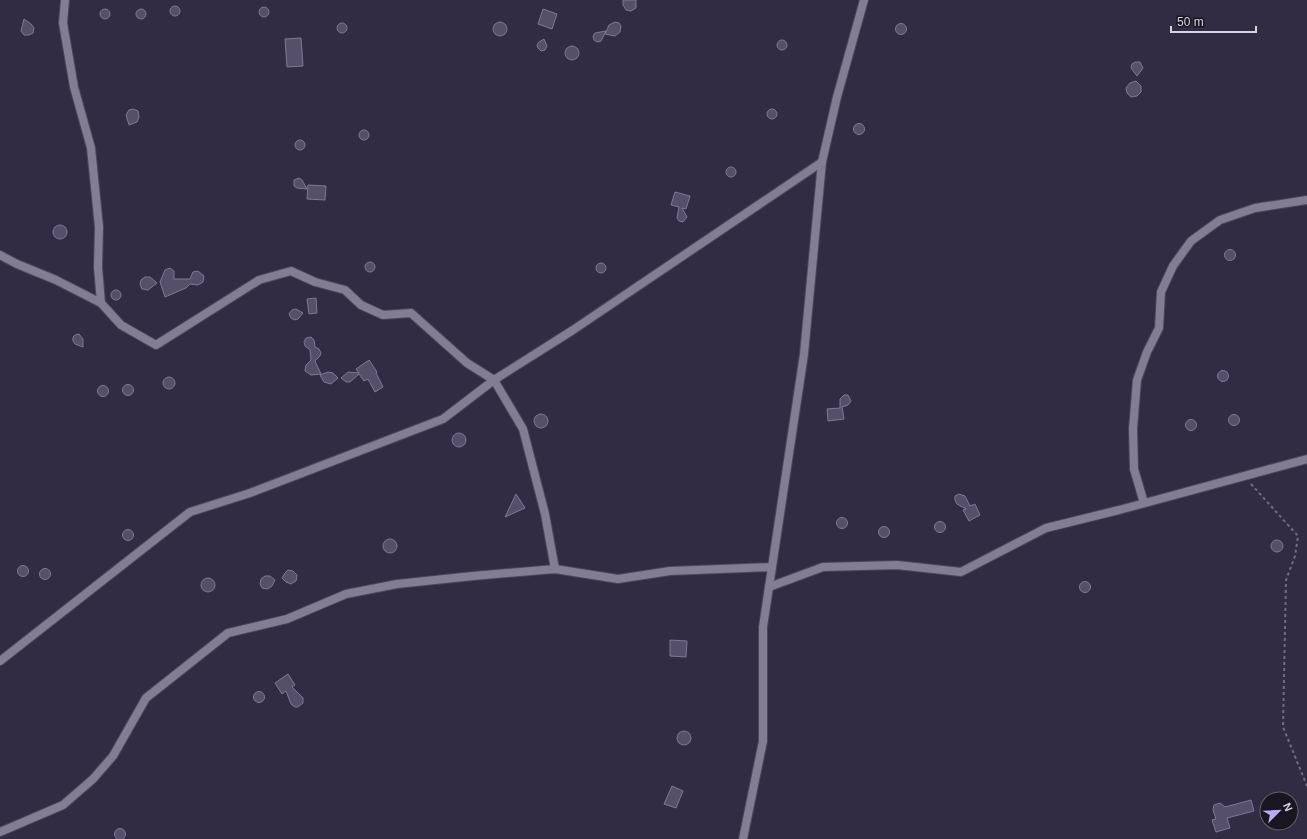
<svg xmlns="http://www.w3.org/2000/svg" width="1307" height="839" viewBox="0 0 1307 839" font-family="Arial,sans-serif">
<style>
.building{fill:#554f6a;stroke:#7f7995}
.lines{fill:none;stroke-linecap:round;stroke-linejoin:round}
.street-casing{stroke:#4c465d;stroke-width:10}
.path{stroke:#726d82;stroke-width:2;stroke-dasharray:3 3;stroke-linecap:butt}
.street{stroke:#827d93;stroke-width:8}
</style>
<rect width="100%" height="100%" fill="#322b44"/>
<g class="building">
<path d="M623 0H636V8L631 11 626 10 623 5Z"/>
<circle cx="175" cy="11" r="5"/>
<circle cx="264" cy="12" r="5"/>
<circle cx="141" cy="14" r="5"/>
<circle cx="105" cy="14" r="5"/>
<path d="M543 9 557 14 552 29 538 24Z"/>
<path d="M24 19 31 24 34 28 33 33 29 35H24L21 31Z"/>
<path d="M615 22 619 23 621 26 620 32 615 36 605 34 609 25Z"/>
<circle cx="500" cy="29" r="7"/>
<circle cx="342" cy="28" r="5"/>
<circle cx="901" cy="29" r="5.5"/>
<path d="M606 31 601 41 597 42 594 40 593 36 595 33Z"/>
<path d="M301 38 303 66 287 67 285 39Z"/>
<path d="M544 39 547 46 545 50 541 51 538 48 537 45 539 42Z"/>
<circle cx="782" cy="45" r="5"/>
<circle cx="572" cy="53" r="7"/>
<path d="M1135 62H1140L1143 68 1137 76 1131 68 1132 64Z"/>
<path d="M1136 81 1141 86V92L1137 96 1131 97 1127 93 1126 88 1130 83Z"/>
<circle cx="772" cy="114" r="5"/>
<path d="M133 109 138 111 139 117 137 122 129 125 126 115 129 110Z"/>
<circle cx="859" cy="129" r="5.5"/>
<circle cx="364" cy="135" r="5"/>
<circle cx="300" cy="145" r="5"/>
<circle cx="731" cy="172" r="5"/>
<path d="M299 178 302 180 307 189 297 188 294 186V180Z"/>
<path d="M308 185 326 186 325 200 307 199Z"/>
<path d="M675 192 690 196 686 209 682 208 687 217 683 222 679 221 677 218 679 207 671 205Z"/>
<circle cx="60" cy="232" r="7"/>
<circle cx="1230" cy="255" r="5.5"/>
<circle cx="370" cy="267" r="5"/>
<circle cx="601" cy="268" r="5"/>
<path d="M170 268 174 271V279H190L193 272 198 271 204 276 203 282 198 285 190 284 186 288 165 297 160 282 165 270Z"/>
<path d="M145 277H150L157 283 148 290 142 289 140 284 141 280Z"/>
<circle cx="116" cy="295" r="5"/>
<path d="M316 298 317 313 309 314 307 299Z"/>
<path d="M296 309 303 313 298 319 294 320 291 318 289 314 292 310Z"/>
<path d="M79 334 83 339V347L75 344 73 341V337L75 335Z"/>
<path d="M311 337 314 340 315 347 319 349 321 353 320 356 315 361 321 374 311 375 305 371 306 365 311 360 310 350 305 346 304 342 306 338Z"/>
<path d="M369 360 377 372 376 373 383 387 375 392 368 379 364 381 359 374 350 382H346L341 378 348 372 359 373 356 369Z"/>
<circle cx="1223" cy="376" r="5.5"/>
<path d="M328 372 333 373 338 378 331 384 324 382 320 375Z"/>
<circle cx="169" cy="383" r="6"/>
<circle cx="128" cy="390" r="5.5"/>
<circle cx="103" cy="391" r="5.5"/>
<path d="M844 395H848L851 401 848 405 842 407 844 419 828 421 827 409 840 408V399Z"/>
<circle cx="541" cy="421" r="7"/>
<circle cx="1234" cy="420" r="5.5"/>
<circle cx="1191" cy="425" r="5.5"/>
<circle cx="459" cy="440" r="7"/>
<path d="M516 494 525 508 505 517Z"/>
<path d="M959 494 965 496 970 506 975 504 980 515 969 521 963 510 966 509 957 504 955 500V496Z"/>
<circle cx="842" cy="523" r="5.5"/>
<circle cx="940" cy="527" r="5.5"/>
<circle cx="884" cy="532" r="5.5"/>
<circle cx="128" cy="535" r="5.5"/>
<circle cx="390" cy="546" r="7"/>
<circle cx="1277" cy="546" r="6"/>
<circle cx="23" cy="571" r="5.5"/>
<circle cx="45" cy="574" r="5.5"/>
<path d="M288 570 293 571 297 575 296 581 291 584 286 582 282 578 285 573Z"/>
<path d="M265 576H270L275 580 272 586 268 589 262 588 260 584 261 579Z"/>
<circle cx="208" cy="585" r="7"/>
<circle cx="1085" cy="587" r="5.5"/>
<path d="M670 640 687 641 686 657 670 656Z"/>
<path d="M288 674 295 685 292 687 303 698V703L298 707H295L291 704 286 691 282 694 275 683Z"/>
<circle cx="259" cy="697" r="5.5"/>
<circle cx="684" cy="738" r="7"/>
<path d="M672 786 683 791 676 808 664 804Z"/>
<path d="M1251 800 1254 811 1227 818 1230 828 1216 832 1212 820 1216 819 1213 810 1214 805 1220 803 1225 807Z"/>
<circle cx="120" cy="834" r="5.5"/>
</g>
<g class="lines">
<defs>
<g id="street">
<path d="M65 0 63 23 74 87 91 148 99 227 98 267 101 303"/>
<path d="M0 255 17 264 56 280 101 303 121 325 156 345 259 280 291 271 315 282 345 290 361 305 383 315 411 313 467 363 494 380 523 429 545 514 555 569"/>
<path d="M1144 503 1134 469 1133 429 1137 380 1147 352 1159 328 1161 292 1173 266 1191 241 1220 220 1255 208 1307 200"/>
<path d="M769 587 823 567 897 565 961 572 1046 528 1119 510 1307 459"/>
<path d="M0 661 190 512 250 493 443 419 494 380 573 330 822 162"/>
<path d="M0 832 63 805 93 779 113 756 146 698 228 633 287 619 346 594 397 584 473 576 555 569 618 579 670 571 772 567"/>
<path d="M743 839 763 741V627L804 354 822 162 837 97 864 0"/>
</g>
</defs>
<use href="#street" class="street-casing"/>
<path class="path" d="M1251 484 1298 536 1295 556 1286 580 1283 727 1307 786"/>
<use href="#street" class="street"/>
</g>
<g transform="translate(1279 811) rotate(66)"><circle r="19" fill="#191621" stroke="#65626f"/>
<path d="M0-3L7 15L0 10L-7 15Z" fill="#bda9f5"/>
<text y="-6" font-size="11" font-weight="bold" text-anchor="middle" fill="#d7d3e3">N</text>
</g>
<path d="M1171 26v6h85v-6" fill="none" stroke="#d7d3e3" stroke-width="2"/>
<text x="1177" y="26" font-size="12" fill="#d7d3e3" stroke="#191621" stroke-width="3" paint-order="stroke">50 m</text>
</svg>
